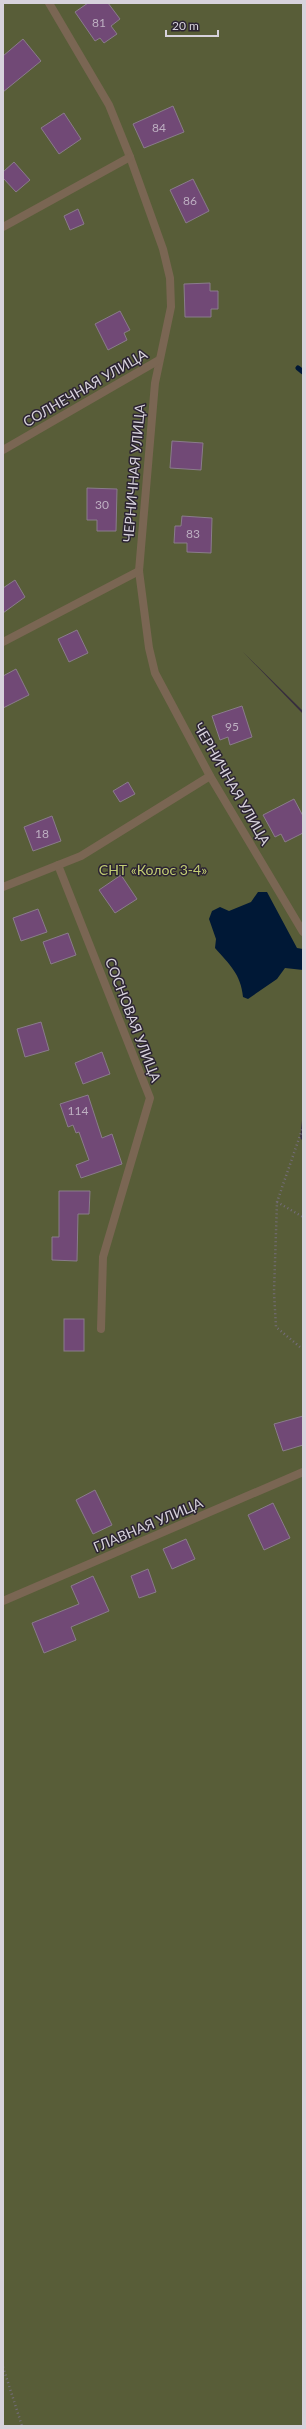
<svg xmlns="http://www.w3.org/2000/svg" width="306" height="2429" viewBox="0 0 306 2429" font-family="Lato,sans-serif">
<style>
.green{fill:#585d38}
.water{fill:#001836}
.lines{fill:none;stroke-linecap:round;stroke-linejoin:round}
.stream{stroke:#001836;stroke-width:5}
.building{fill:#714976;stroke:#8a7c8b}
.path{stroke:#746d7a;stroke-width:2.5;stroke-dasharray:1 3;stroke-linecap:butt}
.street{stroke:#7a6653;stroke-width:8}
.labels{text-anchor:middle;stroke-width:3;stroke-linejoin:round;paint-order:stroke}
.number-label{font-size:12px;fill:#beb0c2}
.street-label{font-size:14px;fill:#d7d2dc;stroke:#2c2433}
.park-label{font-size:14px;fill:#c2cd73;stroke:#2c2433}
</style>
<rect width="100%" height="100%" fill="#372e3d"/>
<path class="green" d="M3 3H303V711L243 652 303 714V1112L300 1138 303 1141V2426H3Z"/>
<path class="water" d="M258 892H267L297 948 303 949V970L285 968 277 979 248 999 243 997C241 974 229 964 215 948L216 939 209 919 212 911 220 907 229 911 251 902Z"/>
<g class="lines">
<path class="stream" d="M298 368 303 372"/>
</g>
<g class="building">
<path d="M88 3H108L120 19 111 26 117 34 104 43 100 38 95 41 75 12Z"/>
<path d="M23 39 41 61 3 92V56Z"/>
<path d="M173 106 184 132 144 148 133 124Z"/>
<path d="M64 113 81 139 59 154 41 128Z"/>
<path d="M14 162 30 180 16 192 3 178V172Z"/>
<path d="M193 179 209 211 186 223 170 190Z"/>
<path d="M78 209 84 224 70 230 64 216Z"/>
<path d="M210 283V291H218V309H211V317H185L184 284Z"/>
<path d="M120 311 130 330 124 333 127 340 108 350 95 324Z"/>
<path d="M172 441 203 443 201 470 170 468Z"/>
<path d="M87 488 117 489 116 531H97V520H87Z"/>
<path d="M182 516 212 518 211 553 187 552V543H174L175 526H181Z"/>
<path d="M15 580 25 597 3 613V588Z"/>
<path d="M77 630 88 653 69 662 58 639Z"/>
<path d="M16 669 29 695 3 708V676Z"/>
<path d="M242 706 252 737 230 745 228 737 220 740 212 716Z"/>
<path d="M128 782 135 794 120 802 113 791Z"/>
<path d="M294 799 303 816V833L285 842 281 834 275 837 263 815Z"/>
<path d="M52 816 61 841 33 851 24 827Z"/>
<path d="M121 875 137 899 115 913 99 890Z"/>
<path d="M38 909 47 932 21 941 13 918Z"/>
<path d="M68 933 76 955 51 964 43 942Z"/>
<path d="M41 1022 49 1050 25 1057 17 1029Z"/>
<path d="M102 1052 110 1074 83 1084 75 1063Z"/>
<path d="M88 1095 102 1138 112 1134 122 1164 81 1178 76 1165 89 1160 79 1132 76 1133 73 1125 68 1127 60 1104Z"/>
<path d="M59 1191H90L89 1214H78L77 1261 52 1260V1237H59Z"/>
<rect x="64" y="1319" width="20" height="32"/>
<path d="M303 1416V1445L283 1451 274 1424Z"/>
<path d="M95 1490 112 1525 93 1534 76 1500Z"/>
<path d="M273 1503 290 1538 264 1550 248 1515Z"/>
<path d="M186 1539 195 1559 172 1569 163 1549Z"/>
<path d="M148 1569 156 1592 139 1598 131 1576Z"/>
<path d="M93 1576 109 1611 71 1627 76 1640 44 1653 32 1623 79 1604 71 1586Z"/>
</g>
<g class="lines">
<g class="path">
<path d="M277 1202 303 1217"/>
<path d="M300 1347 276 1327 274 1292 277 1202 303 1127"/>
<path d="M3 2367 22 2426"/>
</g>
<g class="street">
<path d="M49 3 109 105 130 157 163 249 170 278 171 307 155 383 139 571 149 648 155 673 210 776 303 932"/>
<path d="M3 227 130 157"/>
<path d="M3 450 159 360"/>
<path d="M3 642 139 571"/>
<path d="M58 865 150 1098 103 1257 101 1329"/>
<path d="M3 887 81 856 210 776"/>
<path d="M3 1601 303 1472"/>
</g>
</g>
<g class="labels">
<g class="number-label">
<text x="99" y="27">81</text>
<text x="159" y="132">84</text>
<text x="190" y="205">86</text>
<text x="102" y="509">30</text>
<text x="193" y="538">83</text>
<text x="232" y="731">95</text>
<text x="42" y="838">18</text>
<text x="78" y="1115">114</text>
</g>
<g class="street-label">
<text transform="translate(85 388) rotate(-30)" y="5">СОЛНЕЧНАЯ УЛИЦА</text>
<text transform="translate(134 473) rotate(-85)" y="5">ЧЕРНИЧНАЯ УЛИЦА</text>
<text transform="translate(232 784) rotate(60)" y="5">ЧЕРНИЧНАЯ УЛИЦА</text>
<text transform="translate(133 1020) rotate(69)" y="5">СОСНОВАЯ УЛИЦА</text>
<text transform="translate(148 1525) rotate(-23)" y="5">ГЛАВНАЯ УЛИЦА</text>
</g>
<g class="park-label">
<text x="153" y="875">СНТ «Колос 3-4»</text>
</g>
</g>
<rect width="306" height="2429" fill="none" stroke="#d7d2dc" stroke-width="8"/>
<path d="M166 30v6h52v-6" fill="none" stroke="#d7d2dc" stroke-width="2"/>
<text x="172" y="30" font-size="12" fill="#d7d2dc" stroke="#2c2433" stroke-width="3" paint-order="stroke">20 m</text>
</svg>
